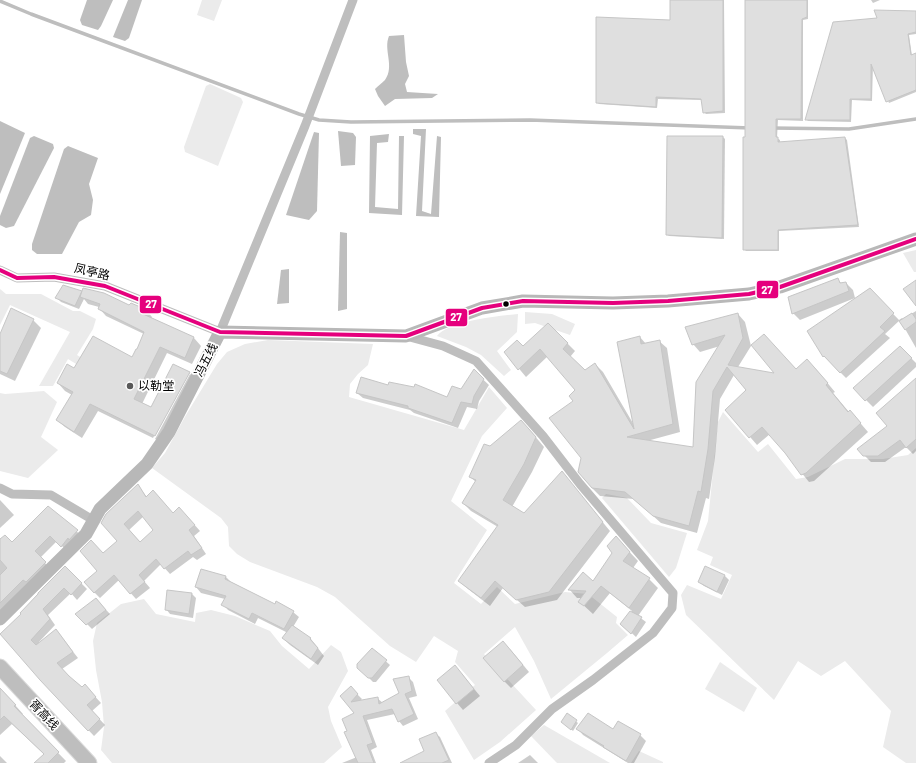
<svg xmlns="http://www.w3.org/2000/svg" width="916" height="763" viewBox="0 0 916 763" font-family="Barlow,'Noto Sans SC',sans-serif">
<style>
.green{fill:#ebebeb}
.water{fill:#bebebe}
.shadow{fill:#0003;fill-rule:evenodd}
.lines{fill:none;stroke-linecap:round;stroke-linejoin:round}
.stream{stroke:#bebebe;stroke-width:3.5}
.building{fill:#dfdfdf;stroke:#c6c6c6;fill-rule:evenodd}
.primary-casing{stroke:#dbdbdb;stroke-width:17}
.street{stroke:#bebebe;stroke-width:9}
.secondary{stroke:#b8b8b8;stroke-width:13}
.primary{stroke:#bebebe;stroke-width:15}
.bus-1-casing{stroke:#fff;stroke-width:7}
.bus-1{stroke:#e5007d;stroke-width:4}
.bus-dot{fill:#000;stroke:#fff;stroke-width:1.5}
.poi-dot{fill:#595959;stroke:#fff;stroke-width:1.5}
.labels{text-anchor:middle;stroke-width:3.5;stroke-linejoin:round;paint-order:stroke}
.street-label{font-size:12px;fill:#000;stroke:#fff}
.poi-label{font-size:12px;fill:#000;stroke:#fff;text-anchor:start}
.line-badge{stroke:#fff;stroke-width:1.5}
.badge-label{font-size:11px;text-anchor:middle;font-weight:bold;fill:#fff}
</style>
<rect width="100%" height="100%" fill="#fff"/>
<g class="green">
<path d="M202 0H222L214 21 197 15Z"/>
<path d="M210 84 241 98 243 102 218 166 185 152 184 147 206 86Z"/>
<path d="M916 250V272H914L903 253Z"/>
<path d="M0 289 6 294H41L73 311H80L96 319 93 329 77 355 104 372 99 378 68 359 53 386H39L70 332 10 305 0 325Z"/>
<path d="M525 312 552 314 575 324 570 335 535 323 525 324Z"/>
<path d="M518 314 517 332 497 351 511 370 504 376 481 355 466 347 437 336C449 321 499 316 518 314Z"/>
<path d="M268 340 373 344 368 365 358 374 350 384 349 397 464 430 489 387 507 408 482 436 451 501 487 530 454 583 481 604 497 587 515 604 565 592 588 594 617 617 616 623 628 635 607 653 551 699 534 661 515 627 484 654 536 710 500 742 474 760 445 711 475 685 455 662 458 651 434 636 416 662 390 646 335 597 317 587 250 562 237 554 229 546 228 527 221 518 152 468 165 453 186 415 217 364 227 352 245 344Z"/>
<path d="M44 391 57 402 41 437 58 450 28 478 0 471V393L5 394Z"/>
<path d="M723 412 758 452 768 444 796 479 808 477 845 459H883L908 455 916 448V763H906L883 747 891 711 845 661 821 676 798 661 774 700 686 615 681 595 687 585 721 599 732 575 710 565 713 557 697 550 708 521 718 422Z"/>
<path d="M606 494 627 498 651 523 687 533 676 568 669 577 602 498Z"/>
<path d="M144 599 156 614 195 622 196 613 211 610 235 616 270 631 282 646 309 669 331 645 341 652 348 671 328 707 331 721 342 747 324 763H112L101 750 104 727 102 702 96 670 93 641 97 623 121 604Z"/>
<path d="M720 662 757 688 744 712 705 689Z"/>
<path d="M544 725 610 763H557L531 736Z"/>
<path d="M639 751 663 762V763H631Z"/>
</g>
<g class="water">
<path d="M87 0H113L101 26 98 30 82 25 80 20Z"/>
<path d="M128 0H142L129 38 125 41 113 37Z"/>
<path d="M404 35 406 62 409 76 405 84 407 92 438 94 432 98 395 99 385 106 378 96 375 89C378 86 382 83 385 80 395 66 383 50 389 36Z"/>
<path d="M0 121 25 133 0 194Z"/>
<path d="M413 129H426L422 211 431 214 437 136 441 137 439 217 416 216 421 136 413 134Z"/>
<path d="M338 131 353 133 356 137 355 165 341 166Z"/>
<path d="M314 132 319 133 317 211 309 220 286 215Z"/>
<path d="M389 134 388 142 377 143 375 207 398 209 399 136H404L402 215 369 213 370 136Z"/>
<path d="M34 136 53 144 54 148 14 226 6 228 0 225V216L30 138Z"/>
<path d="M68 146 98 158 89 184 93 200 91 215 79 222 62 254H37L32 250V244L64 149Z"/>
<path d="M340 232 347 233V309L338 311Z"/>
<path d="M289 269V303L277 304 281 270Z"/>
</g>
<g class="shadow">
<path d="M671 0H724L725 113 706 114 704 112 702 100 658 99 657 108 599 104 597 102 671 21Z"/>
<path d="M746 0H808V19L803 20V121L778 120 777 138 780 140V143L845 138 847 140 859 227 779 231V251H746L744 249 746 138Z"/>
<path d="M871 0H880L873 3Z"/>
<path d="M916 12V34L909 35 912 56 916 54V92L889 103 873 65 872 101 852 100 851 122 808 121 806 119 879 19Z"/>
<path d="M668 137H723L725 139 724 239 669 236 667 234Z"/>
<path d="M837 279 842 284 846 283 853 290 855 298 800 320 793 313Z"/>
<path d="M63 286 82 293 84 289 104 294 130 306 131 304 145 309 152 317 151 319 194 338 201 346 192 364 167 353 142 404 151 408 174 365 189 373 197 380 163 442 155 439 190 374H188L153 438 98 411 82 438 65 427 57 420 72 395 65 391 58 383 68 365 74 369 93 337 132 359 136 350 138 351 144 334 106 316 99 308V307L88 304 84 299 79 309 61 302 57 298Z"/>
<path d="M870 290 899 320 902 318 903 319 916 311V348L900 320 885 334 890 338 846 378 824 356 808 331Z"/>
<path d="M738 314 745 322 751 346 738 367 777 374 815 368 835 392 833 393 849 412 850 411 868 432 814 481 809 482 770 434 757 445 727 410 747 390 734 375 720 399 715 457 709 499 706 498 697 533 661 523 634 499 600 496 592 488 582 458 574 401 576 390 548 356 526 377 505 352 523 347 548 324 575 351 570 357 585 371 595 364 603 372 634 425 640 337 646 344 659 341 667 348 680 432 647 441 694 448 720 346 700 352 693 344Z"/>
<path d="M33 320 41 328 15 381 0 374V336Z"/>
<path d="M900 347 916 363V367L873 407 866 400Z"/>
<path d="M474 371 489 385 479 401 477 409 467 407 458 428 414 413 410 410 363 398 357 393 389 387 448 398 461 391Z"/>
<path d="M916 379V451L913 454 906 447 885 462H871L864 455 889 426Z"/>
<path d="M529 429 544 447 532 472 512 507 524 515 562 473 610 531 557 600 525 607 503 588 490 606 468 589 459 581 498 527 471 511 463 503 476 482 470 477 490 447Z"/>
<path d="M138 486 147 497 153 491 173 514H185L200 531 194 536 206 554 197 560 193 557 170 574 161 564 144 581 150 588 136 599 119 580 100 598 94 592 103 554 119 541 102 523ZM144 516 155 530 141 543 129 530Z"/>
<path d="M0 500 14 515 0 528Z"/>
<path d="M48 507 83 537 68 552 57 541 40 558 51 569 0 614V540L12 544Z"/>
<path d="M624 546 638 561 633 568 649 579 658 588 638 616 646 622 636 637 622 624 632 611 610 593 593 614 580 602 582 598H577L569 589 593 582Z"/>
<path d="M65 567 87 589 77 600 71 593 48 615 55 625 39 642 40 643 56 630 78 658 62 669 71 680 82 689 90 691 101 703 92 711 105 725 94 736 41 680 22 614Z"/>
<path d="M706 568 725 576 729 580 722 595 704 586 699 582Z"/>
<path d="M226 577 231 582 275 605 293 612 299 617 293 627 311 639 324 656 318 665 290 645 283 638 288 633 258 618 255 624 228 610 223 604 225 599 201 593 196 587Z"/>
<path d="M168 591 192 594 196 598 193 618 170 614 166 609Z"/>
<path d="M96 599 110 614 92 629 77 614Z"/>
<path d="M372 649 390 665 376 682H373L357 666Z"/>
<path d="M510 649 529 672 511 688 504 681Z"/>
<path d="M461 673 480 696 463 710 457 703Z"/>
<path d="M408 677 413 682 417 696 409 698 418 719 403 726 399 721 395 714 367 720 377 747 371 750 376 763H342L357 757 348 731 355 714 341 696 355 692 362 699 360 701 377 698 383 703 400 693Z"/>
<path d="M0 688 23 714 21 715 66 761 64 763H35L45 755 12 724 0 735Z"/>
<path d="M568 715 578 723 573 731 564 723Z"/>
<path d="M578 729 614 730 640 735 646 741 634 763H628L583 735Z"/>
<path d="M435 733 440 737 452 763H407L425 751Z"/>
<path d="M530 755 538 763H518Z"/>
<path d="M0 756 7 763H0Z"/>
</g>
<g class="lines">
<g class="stream">
<path d="M0 1 31 14 299 114 319 120 351 122 530 120 750 128"/>
<path d="M772 128 849 129 916 119"/>
</g>
</g>
<g class="building">
<path d="M670 0H723V111L703 113 701 99 656 97V107L596 103V17L670 20Z"/>
<path d="M745 0H807V17L802 19 801 119H776V137H778V142L845 137 858 225 778 230V250H743V137H745Z"/>
<path d="M874 10 916 11V32L908 34 911 55 916 53V90L886 102 871 64V99H850V120H805L833 22 877 18Z"/>
<path d="M667 136H723L722 238 666 235Z"/>
<path d="M838 278 840 283 846 282 849 291 792 314 788 297Z"/>
<path d="M916 280V306L903 289Z"/>
<path d="M63 285 82 291 75 306 55 298Z"/>
<path d="M83 288 104 293 129 305 131 303 145 309 143 314 194 337 185 358 160 347 134 399 151 407 173 364 190 372 155 436 90 404 74 432 56 420 73 392 57 383 67 364 74 368 93 336 132 357 136 349H137L144 332 98 309 100 304 80 297Z"/>
<path d="M870 288 894 313 880 327 885 331 840 373 824 356 823 357 807 331Z"/>
<path d="M11 308 34 319 7 374 0 371V334Z"/>
<path d="M738 313 743 338 728 365 774 373 751 345 764 334 796 369 807 359 828 383 826 385 848 412 850 410 861 423 806 473 801 475 785 453 762 427 749 438 725 410 746 390 727 367 713 391 708 449 701 492 698 491 689 526 653 516 625 492 592 488 578 472 581 458 549 418 573 401 569 396 575 390 540 349 518 370 504 352 517 340 523 346 548 323 568 343 563 349 585 370 595 363 634 429 617 342 640 336 641 344 660 340 673 424 627 437 693 447 696 382 725 335 692 345 685 327Z"/>
<path d="M912 313 916 319V322L905 330 899 321Z"/>
<path d="M900 346 912 358 865 401 853 388Z"/>
<path d="M474 369 484 379 474 396 472 404 461 402 452 423 408 408V406L356 393 361 377 388 385 389 382 414 387 415 384 447 397 452 386 461 389Z"/>
<path d="M916 378V439L906 448 900 440 878 456H863L857 449 887 426 876 413Z"/>
<path d="M521 420 536 437 524 464 503 500 524 513 562 471 603 522 549 592 516 600 495 581 481 598 458 581 498 525 462 503 476 480 469 477 484 444 490 446Z"/>
<path d="M138 484 146 497 153 490 173 513 179 507 195 525 189 530 202 548 191 555 188 551 164 569 156 559 139 575 145 582 130 594 114 575 94 593 84 582 97 571 80 551 91 540 103 553 117 541 101 523 106 514ZM138 511 153 530 140 542 124 524Z"/>
<path d="M48 506 78 530 69 540 68 538 61 547 50 536 35 551 46 562 26 582 23 580 0 603V575L7 568 0 560V539L5 535 12 542Z"/>
<path d="M616 536 630 552 623 561 650 578 629 608 601 586 584 606 578 602 586 591 568 590 583 572 593 581 612 553 607 546Z"/>
<path d="M65 566 82 583 71 595 64 588 43 609 50 619 31 640 36 645 56 629 73 652 57 663 69 676 82 687 85 684 96 697 87 705 100 719 88 731 40 680 0 634 21 614 20 613 38 594V593Z"/>
<path d="M705 566 725 575 717 592 698 582Z"/>
<path d="M201 569 226 576 225 579 275 604 276 601 294 611 284 629 252 613 249 619 221 605 226 596 195 587Z"/>
<path d="M167 590 192 593 189 614 165 610Z"/>
<path d="M96 598 106 610 86 625 75 614Z"/>
<path d="M630 611 642 617 631 634 620 624Z"/>
<path d="M292 625 311 638 310 639 318 648 311 659 282 638Z"/>
<path d="M503 641 523 665 504 682 483 658Z"/>
<path d="M372 648 387 660 372 678H368L357 668V664Z"/>
<path d="M455 665 474 689 456 704 437 680Z"/>
<path d="M409 676 412 691 405 694 414 714 398 722 392 709 363 716 373 743 367 745 374 763H358L344 732 347 731 342 719 354 713 340 696 351 686 358 694 351 702 378 697 379 704 399 693 393 679Z"/>
<path d="M0 688 16 705 14 706 59 752 48 763H34L44 754 4 716 0 720Z"/>
<path d="M567 713 577 720 571 730 561 722Z"/>
<path d="M588 713 613 729 618 721 641 734 626 761 603 747 604 746 576 729Z"/>
<path d="M436 732 449 760 442 763H400L424 751 419 739Z"/>
</g>
<g class="lines">
<defs>
<path id="primary" d="M0 667 89 763"/>
</defs>
<use href="#primary" class="primary-casing"/>
<g class="street">
<path d="M0 270 17 278 54 277 105 286 220 332 305 126 353 0"/>
<path d="M406 336 443 346 476 361 543 436 580 484 673 593 672 608 653 633 593 680 552 709 516 745 489 763"/>
<path d="M0 488 12 494 51 495 93 520"/>
</g>
<path class="secondary" d="M0 619 86 534 100 509 147 464 169 432 220 332 406 336 482 308 523 301 613 303 668 301 749 294 780 287 916 239"/>
<use href="#primary" class="primary"/>
<defs>
<path id="bus-1" d="M0 270 17 278 54 277 105 286 220 332 406 336 482 308 523 301 613 303 668 301 749 294 780 287 916 239"/>
</defs>
<use href="#bus-1" class="bus-1-casing"/>
<use href="#bus-1" class="bus-1"/>
</g>
<circle class="bus-dot" cx="506" cy="304" r="3.5"/>
<circle class="poi-dot" cx="130" cy="386" r="4"/>
<g class="labels">
<g class="street-label">
<text transform="translate(92 272) rotate(13)" y="4">凤亭路</text>
<text transform="translate(206 360) rotate(-63)" y="4">冯五线</text>
<text transform="translate(44 715) rotate(47)" y="4">胥高线</text>
</g>
<g class="poi-label">
<text x="138" y="390">以勒堂</text>
</g>
</g>
<g class="line-badge">
<rect x="756" y="280" width="23" height="19" rx="4" fill="#e5007d"/>
<rect x="139" y="295" width="23" height="19" rx="4" fill="#e5007d"/>
<rect x="445" y="308" width="23" height="19" rx="4" fill="#e5007d"/>
</g>
<g class="badge-label">
<text x="767" y="294">27</text>
<text x="151" y="308">27</text>
<text x="456" y="321">27</text>
</g>
</svg>
